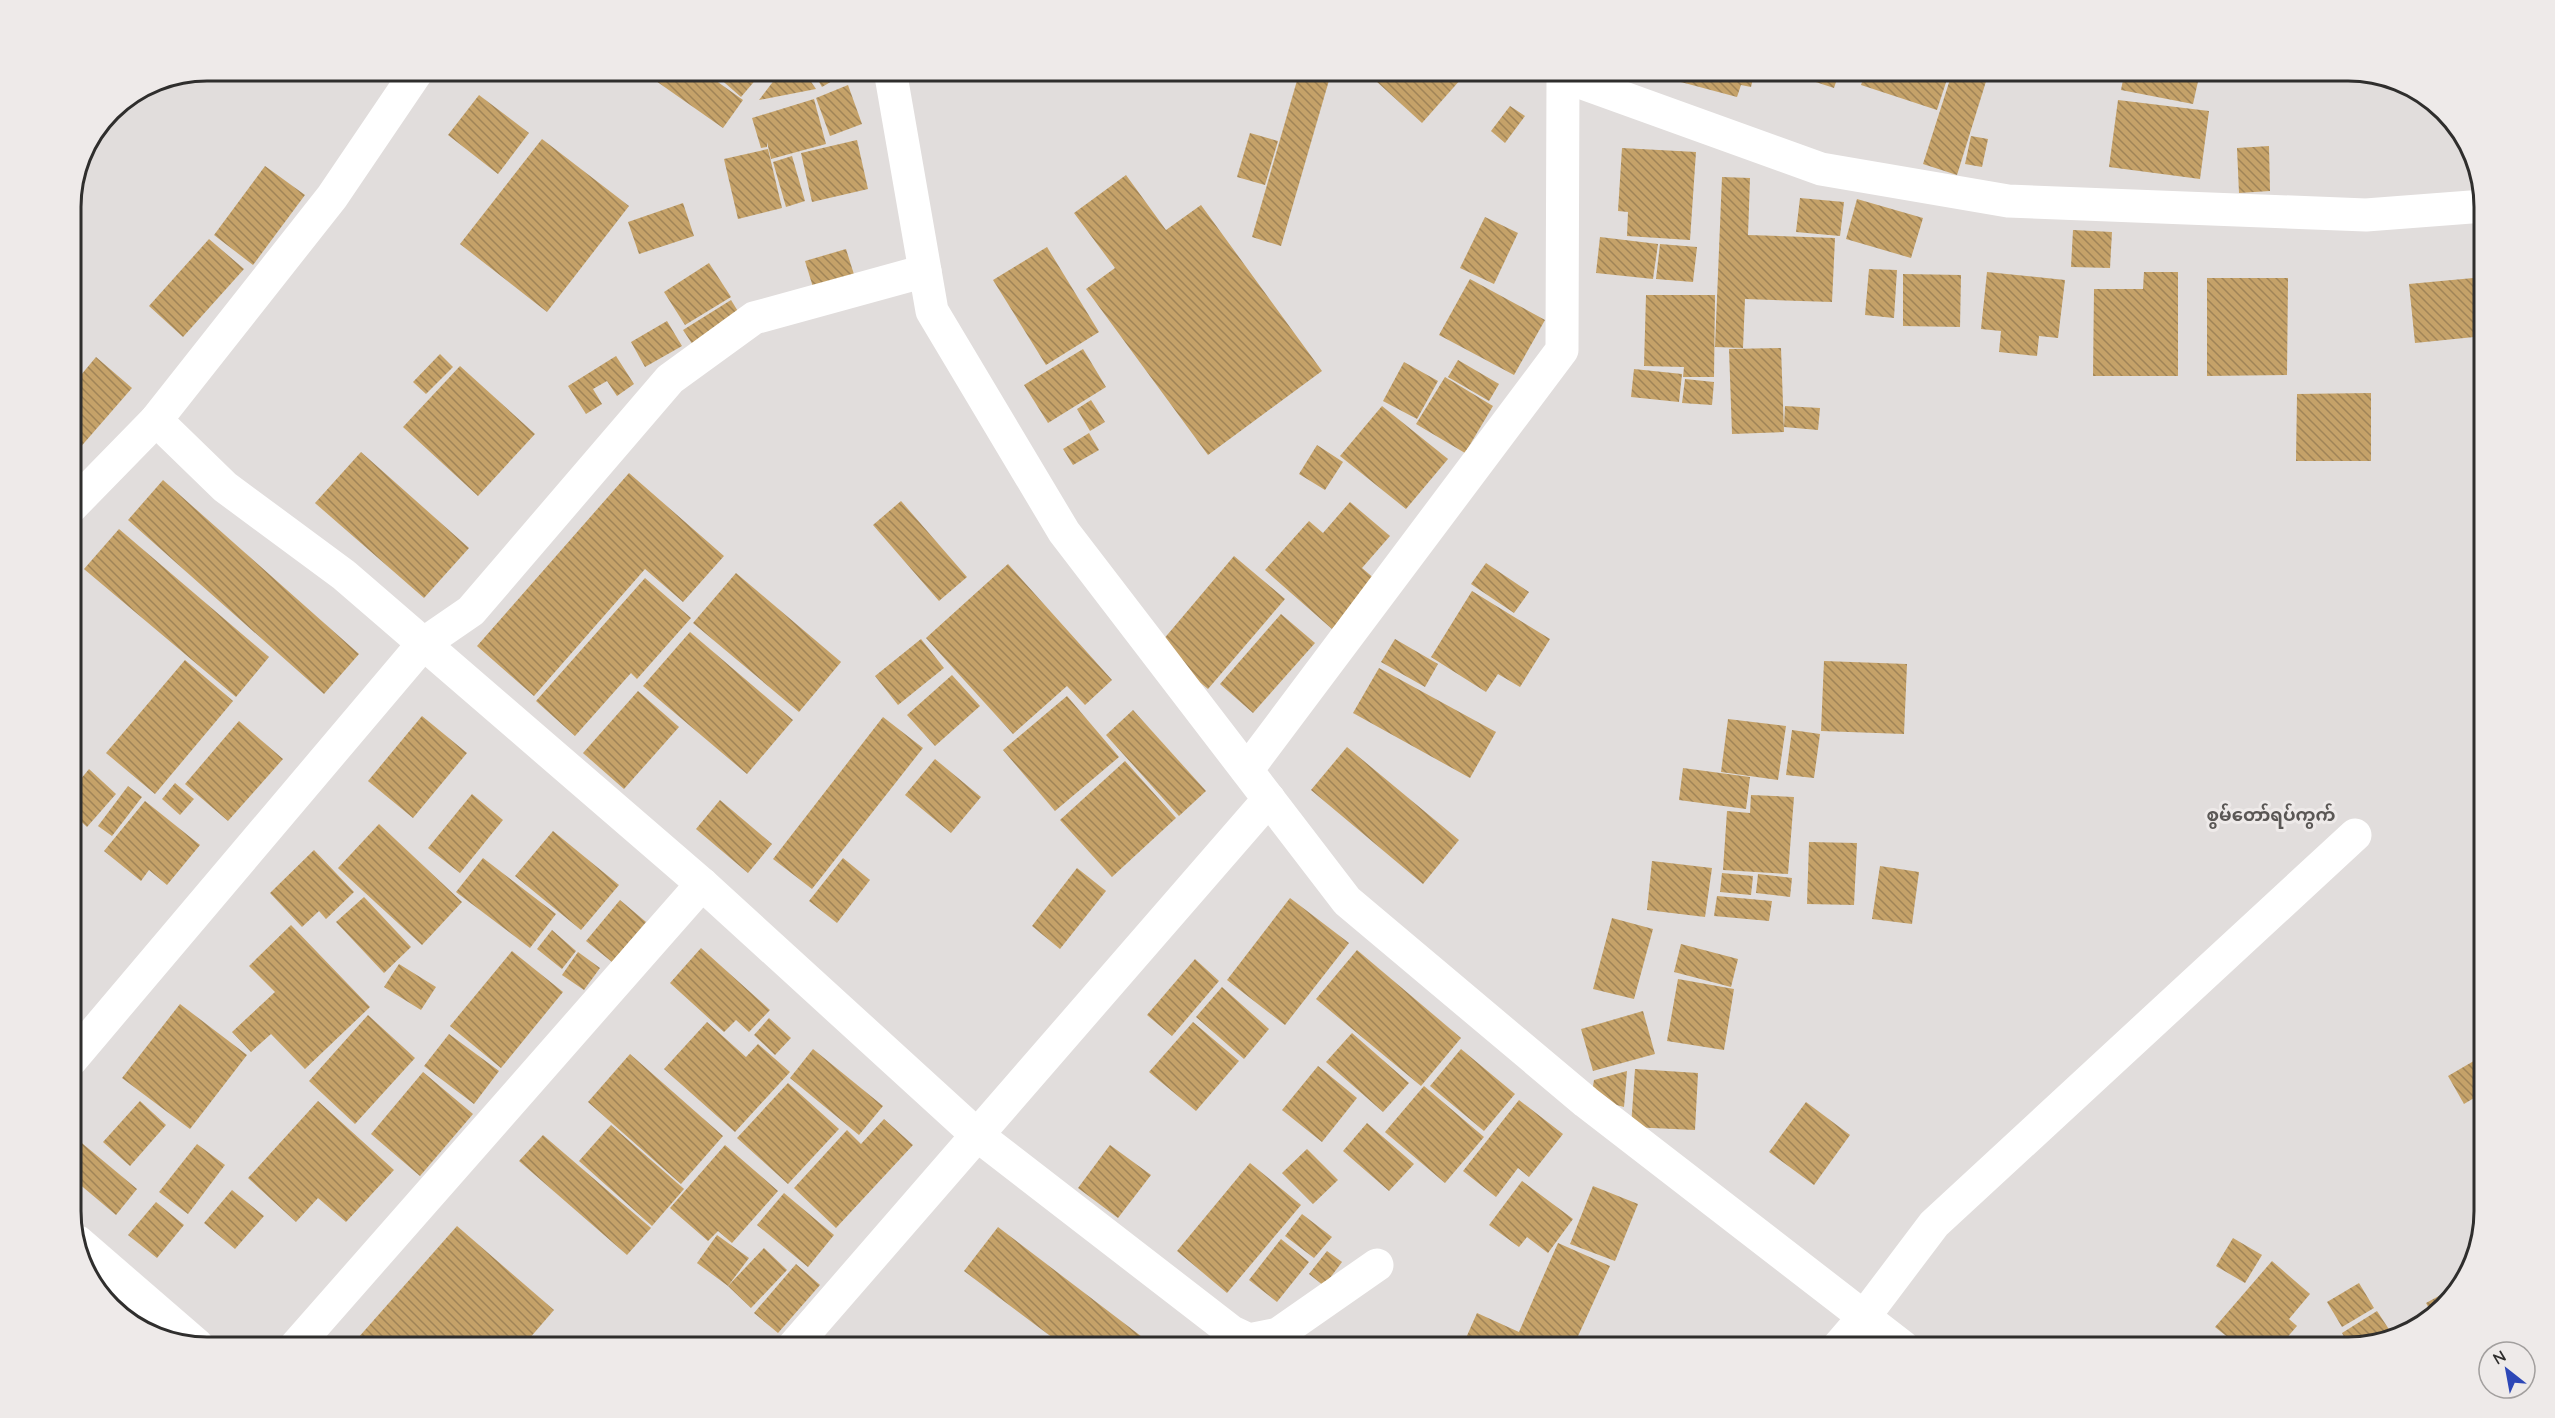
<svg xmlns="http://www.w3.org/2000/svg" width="2555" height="1418" viewBox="0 0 2555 1418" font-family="Quicksand,'Noto Sans Myanmar',sans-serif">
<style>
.building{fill:url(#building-back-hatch)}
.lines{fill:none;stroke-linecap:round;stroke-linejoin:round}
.minor{stroke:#fff;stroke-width:33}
.labels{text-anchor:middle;stroke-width:6;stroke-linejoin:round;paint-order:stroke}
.quarter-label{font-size:18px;font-weight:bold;fill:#5a5755;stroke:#eeeae9}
.rim{fill:none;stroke:#2f2e2d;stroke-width:3}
</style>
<defs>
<pattern id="building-back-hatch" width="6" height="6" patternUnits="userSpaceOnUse" patternTransform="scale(1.5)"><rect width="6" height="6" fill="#c5a269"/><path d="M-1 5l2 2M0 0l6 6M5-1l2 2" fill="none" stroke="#a08457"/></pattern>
</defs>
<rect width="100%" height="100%" fill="#e1dddc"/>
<g class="building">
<path d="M664 70H701L743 100 723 128 656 81Z"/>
<path d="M710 70H764L741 97Z"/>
<path d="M782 70H803L816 89 759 100Z"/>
<path d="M812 70H851L822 87Z"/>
<path d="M1300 70H1332L1281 246 1252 237Z"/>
<path d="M1364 70H1469L1422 123Z"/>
<path d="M1680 70H1755L1751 87 1741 85 1737 97 1677 81Z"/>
<path d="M1779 70H1840L1834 88Z"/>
<path d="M1866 70H1950L1937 110 1861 85Z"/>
<path d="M1953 70H1974L1988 75 1957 175 1923 164Z"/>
<path d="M2125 70H2166L2199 77 2193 104 2121 90Z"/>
<path d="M848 85 862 124 830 136 816 98Z"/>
<path d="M479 95 529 133 498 174 448 135Z"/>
<path d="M814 99 826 144 771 159 767 142V147L761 148 752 118Z"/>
<path d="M2118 100 2209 111 2200 179 2109 167Z"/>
<path d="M1510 106 1525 116 1505 143 1491 131Z"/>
<path d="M1250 133 1278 141 1265 185 1237 177Z"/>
<path d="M1971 136 1988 139 1982 167 1965 164Z"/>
<path d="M542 139 629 206 547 312 460 244Z"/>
<path d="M857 140 868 189 812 202 801 153Z"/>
<path d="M2269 146 2270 191 2239 193 2237 148Z"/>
<path d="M1622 148 1696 152 1690 240 1627 236 1628 212 1618 211Z"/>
<path d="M768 149 782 208 738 219 724 159Z"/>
<path d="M792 156 805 201 786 207 773 162Z"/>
<path d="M265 166 305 195 253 265 214 235Z"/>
<path d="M1126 175 1166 230 1201 205 1322 371 1208 455 1086 289 1115 268 1074 213Z"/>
<path d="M1722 177 1750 178 1748 235 1835 238 1832 302 1745 299 1743 348 1715 347Z"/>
<path d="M1800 198 1844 202 1840 236 1796 232Z"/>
<path d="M1857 199 1923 218 1911 258 1846 239Z"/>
<path d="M683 203 694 236 639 254 628 222Z"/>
<path d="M1485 217 1518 233 1494 284 1460 268Z"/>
<path d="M2073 230 2112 232 2110 268 2071 267Z"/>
<path d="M1600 237 1658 244 1653 279 1596 273Z"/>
<path d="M209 239 244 269 183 337 149 306Z"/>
<path d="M1660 244 1697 247 1693 282 1656 279Z"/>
<path d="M1047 247 1099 332 1046 365 993 280Z"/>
<path d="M846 249 857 284 816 297 805 261Z"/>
<path d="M709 263 731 297 685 325 664 292Z"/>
<path d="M1869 269 1897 270 1894 318 1865 315Z"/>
<path d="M1987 272 2065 280 2058 338 2039 336 2037 356 1999 352 2001 331 1981 329Z"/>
<path d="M2144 272H2178V376H2093L2094 289H2143Z"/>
<path d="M1903 274 1961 275 1960 327 1903 326Z"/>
<path d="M2484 277V336L2415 343 2409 284Z"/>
<path d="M2207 278H2288L2287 375 2207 376Z"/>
<path d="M1470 279 1545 320 1514 375 1439 335Z"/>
<path d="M1646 295H1715L1714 377H1683L1684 367 1644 366Z"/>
<path d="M731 300 744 321 697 351 683 330Z"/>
<path d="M667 321 682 346 645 367 631 342Z"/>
<path d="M1781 348 1784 432 1732 434 1729 349Z"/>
<path d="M1083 349 1106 387 1048 423 1024 385Z"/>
<path d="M440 354 453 367 426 394 413 382Z"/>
<path d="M616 356 634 384 617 396 607 381 593 389 602 404 586 414 568 386Z"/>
<path d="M96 357 132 388 71 458V387Z"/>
<path d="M1458 360 1499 384 1489 401 1448 377Z"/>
<path d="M1404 362 1438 381 1417 419 1383 401Z"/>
<path d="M460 366 535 434 478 496 403 427Z"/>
<path d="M1634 369 1682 374 1679 402 1631 397Z"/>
<path d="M1445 377 1493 406 1465 453 1416 424Z"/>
<path d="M1685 379 1714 382 1712 405 1682 403Z"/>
<path d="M2371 393V461H2296L2297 394Z"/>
<path d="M1091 400 1105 422 1090 431 1077 409Z"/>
<path d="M1382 406 1448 459 1406 509 1340 456Z"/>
<path d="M1785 406 1820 408 1818 430 1784 427Z"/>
<path d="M1089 433 1099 450 1073 465 1063 449Z"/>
<path d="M1317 445 1343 462 1325 490 1299 474Z"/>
<path d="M361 452 469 548 424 598 315 503Z"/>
<path d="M629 473 724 556 683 602 645 569 534 696 477 646Z"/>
<path d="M163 480 359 654 324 694 128 520Z"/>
<path d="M901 501 967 577 939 601 873 525Z"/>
<path d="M1350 502 1390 536 1362 568 1376 580 1332 629 1265 570 1309 521 1323 533Z"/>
<path d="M119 529 269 657 236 697 84 569Z"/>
<path d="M1234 556 1285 599 1208 689 1157 647Z"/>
<path d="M1486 563 1529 592 1514 613 1471 584Z"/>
<path d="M1008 564 1112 680 1085 705 1067 686 1013 734 926 638Z"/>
<path d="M736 573 841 662 799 712 693 623Z"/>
<path d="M645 578 691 618 637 679 631 673 575 736 536 701Z"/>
<path d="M1472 591 1550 639 1520 687 1498 674 1486 692 1431 657Z"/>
<path d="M1281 614 1315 643 1253 713 1220 684Z"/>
<path d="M690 632 793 720 747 774 643 686Z"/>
<path d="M921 639 944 668 898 705 875 676Z"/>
<path d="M1395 639 1438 664 1425 687 1381 662Z"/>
<path d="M185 660 233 701 155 794 106 753Z"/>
<path d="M1824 661 1907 664 1904 734 1821 731Z"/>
<path d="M1379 668 1496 732 1470 778 1353 713Z"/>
<path d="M952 675 980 706 935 746 907 715Z"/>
<path d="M638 691 679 727 624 789 583 753Z"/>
<path d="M1067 696 1119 757 1055 811 1003 750Z"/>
<path d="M1133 710 1206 791 1179 816 1106 735Z"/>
<path d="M422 716 467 753 413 818 368 781Z"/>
<path d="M883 717 923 748 812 889 773 859Z"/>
<path d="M1728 719 1786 726 1778 780 1721 772Z"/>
<path d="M239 721 283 759 228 821 185 784Z"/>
<path d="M1792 730 1820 734 1814 778 1786 775Z"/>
<path d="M1347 747 1459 840 1423 884 1311 790Z"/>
<path d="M935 759 981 797 951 833 905 795Z"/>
<path d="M1125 761 1176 818 1112 877 1060 820Z"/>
<path d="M1683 768 1750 777 1746 809 1679 800Z"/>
<path d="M89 769 116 794 87 827 71 812V791Z"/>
<path d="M175 783 194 799 180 815 162 799Z"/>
<path d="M128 786 142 797 112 836 98 826Z"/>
<path d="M472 794 503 820 460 873 428 848Z"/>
<path d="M1751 795 1794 797 1788 874 1723 870 1727 811 1750 813Z"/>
<path d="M720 800 772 844 748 873 696 829Z"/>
<path d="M145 801 200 845 167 885 149 870 141 881 104 851Z"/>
<path d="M379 824 462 902 422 945 338 868Z"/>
<path d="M553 831 619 885 581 930 515 876Z"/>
<path d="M1809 842 1857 843 1854 905 1807 904Z"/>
<path d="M314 850 354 892 326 919 319 911 302 927 270 893Z"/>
<path d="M483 858 556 914 530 948 456 892Z"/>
<path d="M843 858 870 880 837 923 809 901Z"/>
<path d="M1652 861 1712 868 1705 917 1647 910Z"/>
<path d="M1880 866 1919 872 1912 924 1872 919Z"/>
<path d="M1077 868 1106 891 1060 949 1032 926Z"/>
<path d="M1722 873 1753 876 1751 895 1720 892Z"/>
<path d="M1758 874 1792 878 1790 897 1756 893Z"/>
<path d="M1717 896 1772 901 1769 921 1714 916Z"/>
<path d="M364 897 411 947 384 973 336 922Z"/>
<path d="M1290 898 1349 943 1285 1025 1227 980Z"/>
<path d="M620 900 646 922 612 962 586 941Z"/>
<path d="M1612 918 1653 929 1634 999 1593 989Z"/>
<path d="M291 925 370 1007 305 1069 271 1034 251 1052 232 1032 275 992 249 966Z"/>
<path d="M552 930 576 951 562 969 537 949Z"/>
<path d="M1681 944 1738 959 1731 987 1674 972Z"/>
<path d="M701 948 770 1010 749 1032 736 1020 724 1032 670 983Z"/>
<path d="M1357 950 1461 1038 1421 1086 1316 999Z"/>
<path d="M512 951 563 992 501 1068 450 1026Z"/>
<path d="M578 952 600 968 584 990 562 975Z"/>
<path d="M1195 959 1219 981 1172 1036 1147 1015Z"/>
<path d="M399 964 436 987 421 1010 384 987Z"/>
<path d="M1678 979 1734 989 1724 1050 1667 1041Z"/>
<path d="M1222 987 1269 1029 1244 1059 1196 1017Z"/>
<path d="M180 1004 247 1055 190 1129 122 1078Z"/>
<path d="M1643 1011 1655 1054 1593 1071 1581 1029Z"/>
<path d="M368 1015 415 1058 355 1124 309 1081Z"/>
<path d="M769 1018 791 1038 775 1055 754 1035Z"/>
<path d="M707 1022 746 1057 758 1044 790 1072 735 1132 664 1069Z"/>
<path d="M1193 1022 1239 1061 1196 1111 1149 1072Z"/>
<path d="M1352 1033 1409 1083 1383 1112 1326 1062Z"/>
<path d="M449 1034 499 1071 474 1104 424 1066Z"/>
<path d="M813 1049 883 1106 859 1135 790 1078Z"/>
<path d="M1461 1049 1515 1094 1484 1131 1430 1086Z"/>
<path d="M630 1054 723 1136 681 1184 588 1102Z"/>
<path d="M2484 1055V1092L2464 1104 2448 1076Z"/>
<path d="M1318 1066 1357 1098 1322 1142 1282 1110Z"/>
<path d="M1635 1069 1698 1073 1695 1130 1631 1127Z"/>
<path d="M1627 1071 1624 1107 1591 1098 1594 1080Z"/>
<path d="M423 1072 473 1114 420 1176 371 1134Z"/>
<path d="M788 1083 839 1129 788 1184 737 1138Z"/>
<path d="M1424 1086 1484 1137 1445 1183 1385 1132Z"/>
<path d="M1519 1100 1563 1134 1529 1177 1518 1168 1496 1197 1463 1171Z"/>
<path d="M140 1101 166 1125 130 1166 103 1142Z"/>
<path d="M318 1101 394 1170 346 1222 318 1198 296 1222 248 1178Z"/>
<path d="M1806 1102 1850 1135 1814 1185 1769 1152Z"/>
<path d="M884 1119 913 1145 836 1228 794 1188 847 1130 861 1144Z"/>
<path d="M1367 1123 1414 1164 1389 1191 1343 1151Z"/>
<path d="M611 1125 684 1189 652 1226 579 1161Z"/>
<path d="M71 1134 137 1189 116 1215 71 1177Z"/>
<path d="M543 1135 651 1228 627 1255 519 1161Z"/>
<path d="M197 1144 225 1165 188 1214 159 1192Z"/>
<path d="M725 1145 778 1191 732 1243 718 1231 708 1241 670 1208Z"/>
<path d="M1110 1145 1151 1175 1118 1218 1078 1188Z"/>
<path d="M1307 1149 1338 1180 1313 1204 1282 1173Z"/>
<path d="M1250 1163 1301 1205 1227 1293 1177 1251Z"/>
<path d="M1522 1181 1573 1219 1548 1253 1527 1237 1519 1247 1489 1225Z"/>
<path d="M1593 1186 1638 1204 1615 1261 1570 1244Z"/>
<path d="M232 1190 264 1216 235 1249 204 1223Z"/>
<path d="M784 1193 834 1235 808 1267 757 1225Z"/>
<path d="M156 1202 184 1225 157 1258 128 1235Z"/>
<path d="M1302 1214 1332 1237 1314 1258 1285 1236Z"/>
<path d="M457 1226 554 1310 522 1347H350Z"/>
<path d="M998 1227 1150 1343 1146 1347H1065L964 1271Z"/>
<path d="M717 1235 749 1258 728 1286 697 1263Z"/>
<path d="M2233 1238 2262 1255 2245 1283 2216 1266Z"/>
<path d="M1281 1239 1309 1262 1277 1302 1249 1280Z"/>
<path d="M1558 1243 1610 1266 1573 1347H1462L1477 1313 1519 1332Z"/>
<path d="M764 1248 787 1270 751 1308 728 1286Z"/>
<path d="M1327 1251 1342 1262 1324 1286 1309 1274Z"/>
<path d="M2272 1261 2310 1294 2289 1319 2297 1326 2279 1347H2240L2215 1327Z"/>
<path d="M796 1264 820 1285 778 1333 754 1313Z"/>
<path d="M2359 1283 2374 1308 2342 1327 2327 1302Z"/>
<path d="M2459 1285 2450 1295 2433 1315 2426 1303Z"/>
<path d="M2377 1311 2392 1334 2350 1347 2342 1333Z"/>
</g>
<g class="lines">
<g class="minor">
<path d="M890 70 932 311 1064 532 1347 901 1586 1102 1903 1347"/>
<path d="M1563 76 1821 169 2008 201 2366 215 2484 206"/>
<path d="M156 420 225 487 344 575 702 884 977 1135 1232 1332 1249 1340 1278 1334 1377 1265"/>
<path d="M71 507 156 420 332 197 418 70"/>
<path d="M1247 770 1562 350 1563 76 1560 70"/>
<path d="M71 1060 423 644 471 611 670 379 754 318 925 271"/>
<path d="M78 1242 197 1345"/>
<path d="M295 1347 702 884"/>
<path d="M793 1347 1269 799"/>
<path d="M1838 1347 1863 1318 1934 1224 2355 835"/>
</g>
</g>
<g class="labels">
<g class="quarter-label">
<text x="2271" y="821">စွမ်တော်ရပ်ကွက်</text>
</g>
</g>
<path d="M0 0H2555V1418H0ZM207 81H2348A126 126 0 0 1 2474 207V1211A126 126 0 0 1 2348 1337H207A126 126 0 0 1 81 1211V207A126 126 0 0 1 207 81Z" fill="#eeeae9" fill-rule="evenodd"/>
<path class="rim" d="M207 81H2348A126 126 0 0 1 2474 207V1211A126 126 0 0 1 2348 1337H207A126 126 0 0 1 81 1211V207A126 126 0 0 1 207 81Z"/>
<g transform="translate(2507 1370) rotate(329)"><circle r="28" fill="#eeeae9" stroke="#a29f9e" stroke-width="1.5"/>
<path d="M0-4.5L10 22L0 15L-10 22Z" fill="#2d47b7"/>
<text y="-9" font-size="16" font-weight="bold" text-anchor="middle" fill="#2f2e2d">N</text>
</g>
</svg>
